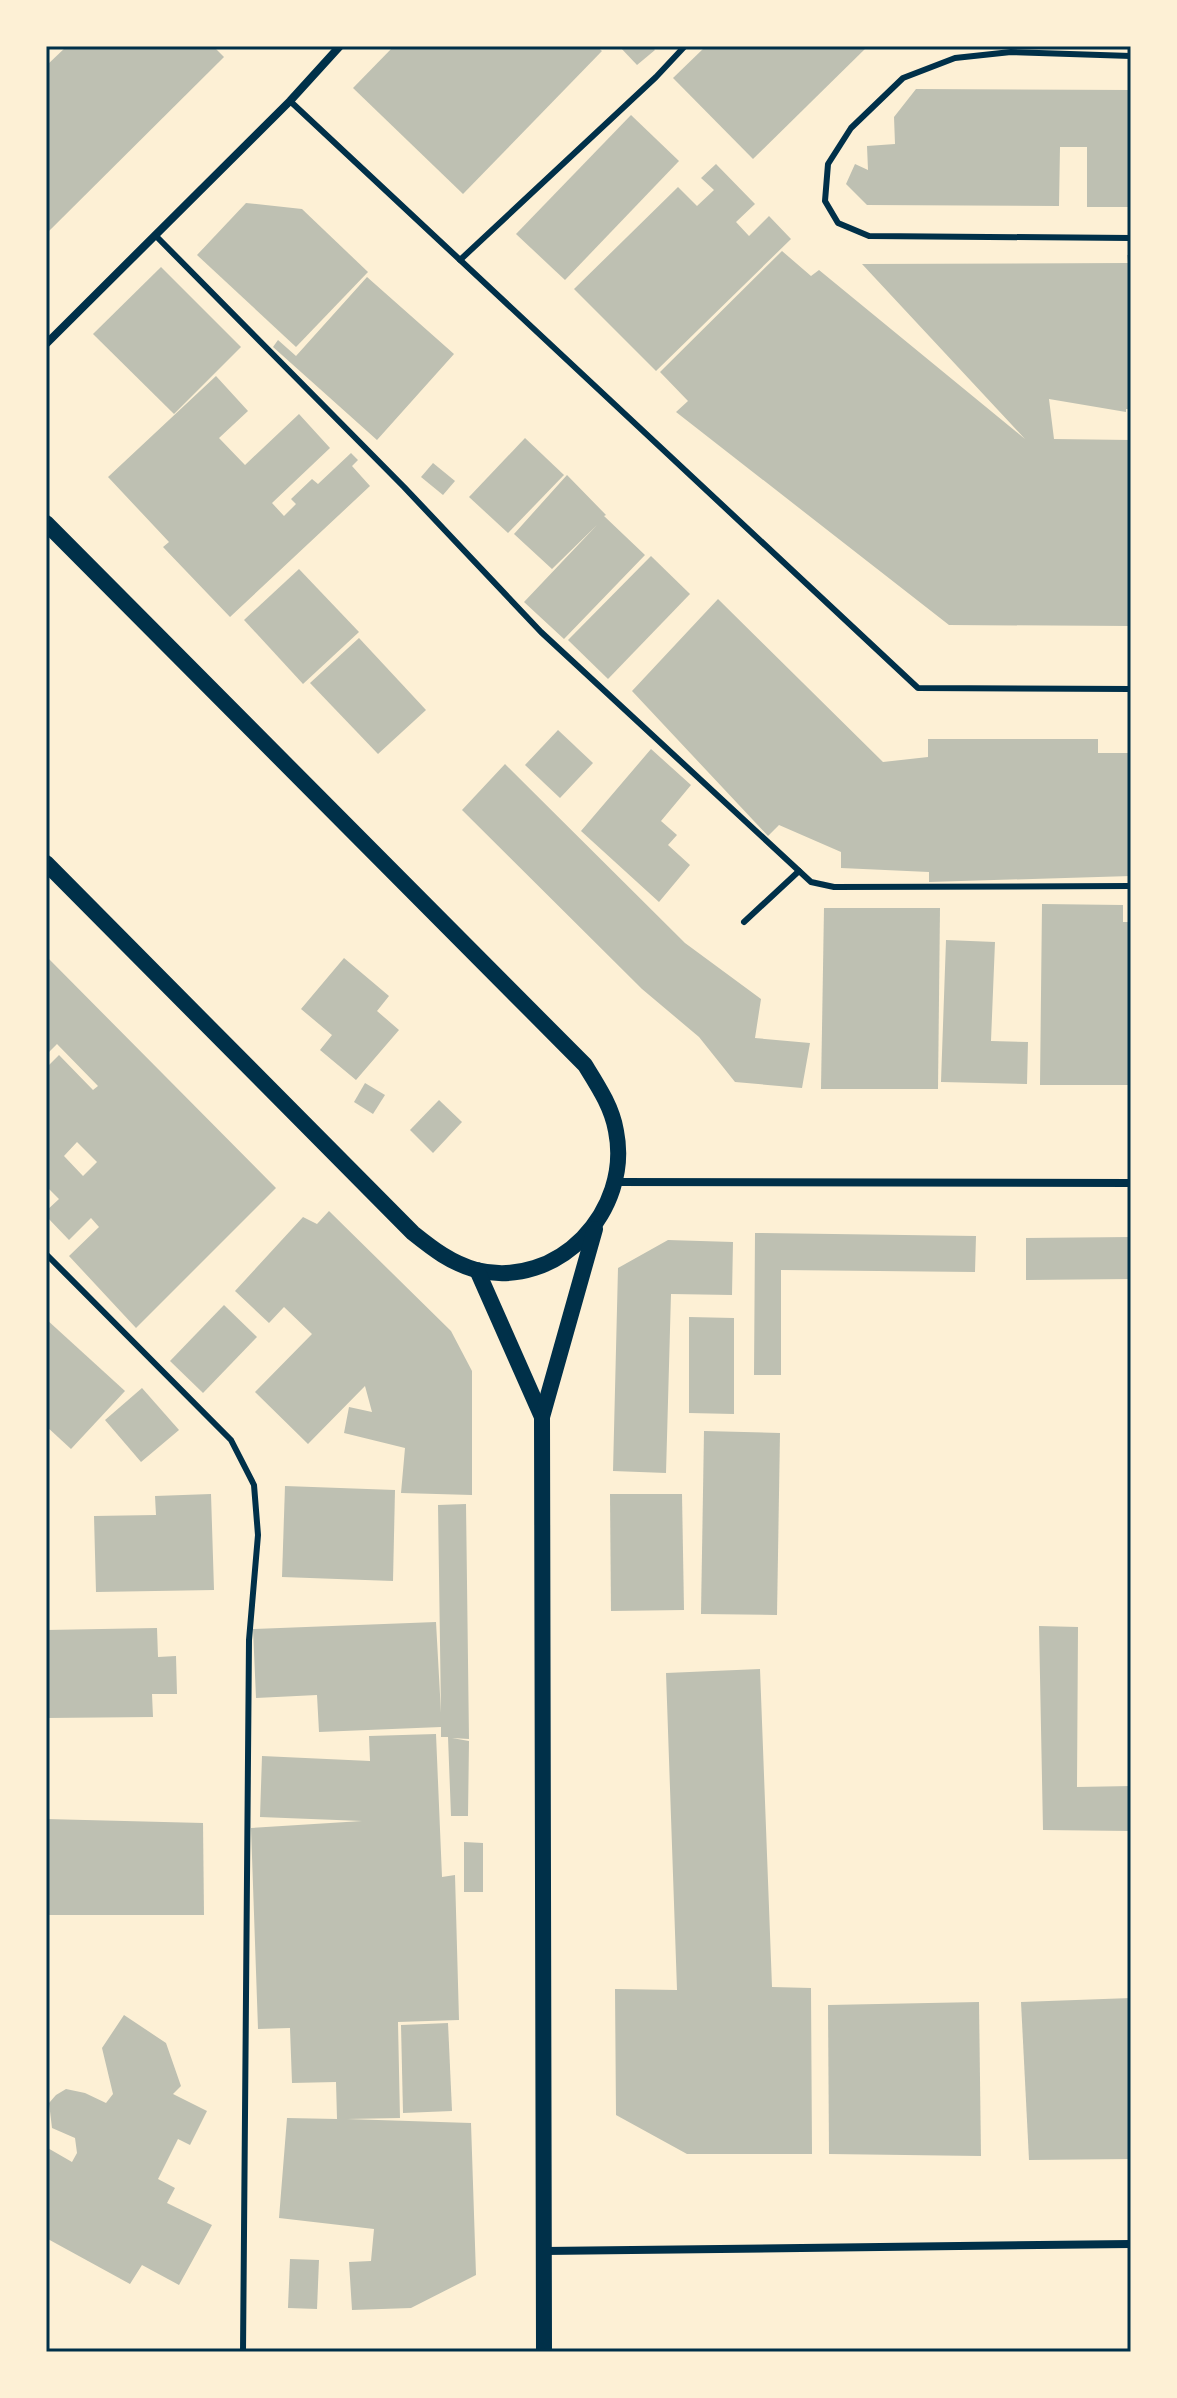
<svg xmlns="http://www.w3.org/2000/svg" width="1177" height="2398" viewBox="0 0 1177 2398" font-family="Ubuntu,sans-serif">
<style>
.building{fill:#bec0b2;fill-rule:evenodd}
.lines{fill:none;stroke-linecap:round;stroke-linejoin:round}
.service{stroke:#003049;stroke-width:6}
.minor{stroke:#003049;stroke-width:8}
.secondary{stroke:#003049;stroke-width:16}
.neatline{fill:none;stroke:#003049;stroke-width:3}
</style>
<rect width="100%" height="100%" fill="#fdf0d5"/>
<g class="building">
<path d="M67 46H213L224 57 46 234V66Z"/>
<path d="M394 46H596L602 51 463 194 353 88Z"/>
<path d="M619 46H651L655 50 637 65Z"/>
<path d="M706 46H868L753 159 673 78Z"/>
<path d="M916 89 1131 90V207H1087V147H1060L1059 206 867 205 846 184 855 164 868 170 867 146 895 144 894 117Z"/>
<path d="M631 115 679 161 565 280 516 234Z"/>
<path d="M716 164 755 204 736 222 749 236 769 216 791 239 656 371 574 289 678 187 697 206 714 190 701 178Z"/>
<path d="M246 203 302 209 368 272 296 347 197 255Z"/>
<path d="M782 251 811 276 819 270 1025 439 862 264 1128 263 1127 255H1131V409H1126V412L1049 399 1054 439 1131 440V626L949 625 676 412 688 401 660 372Z"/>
<path d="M161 267 241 347 174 414 93 334Z"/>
<path d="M367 277 454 354 377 440 273 347 278 340 296 356Z"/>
<path d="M216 376 248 411 219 438 245 465 299 414 330 448 272 503 284 516 296 504 291 499 312 479 318 484 351 453 358 460 352 466 370 486 230 617 163 547 169 542 108 477Z"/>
<path d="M525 438 564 475 508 533 469 497Z"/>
<path d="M433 463 455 481 443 495 421 477Z"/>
<path d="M567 475 606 515 604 516 645 555 564 639 524 602 597 525 552 569 514 534Z"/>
<path d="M651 556 690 594 608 679 568 640Z"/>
<path d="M299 569 359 632 303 684 244 620Z"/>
<path d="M718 599 883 762 928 757V739H1098V753H1131V876L929 882V872L841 868V852L779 825 768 836 632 691Z"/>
<path d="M359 638 426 710 378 754 310 683Z"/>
<path d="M558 730 593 763 560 798 525 765Z"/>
<path d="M651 749 691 785 661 821 677 835 668 845 690 865 659 902 581 831Z"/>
<path d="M505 764 685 943 761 999 755 1038 810 1043 802 1088 735 1082 699 1037 642 989 462 810Z"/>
<path d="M1042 904 1123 905V922H1131V1085H1040Z"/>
<path d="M824 908H940L938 1089H821Z"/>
<path d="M946 940 995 942 991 1041 1028 1042 1027 1084 941 1082Z"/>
<path d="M46 956 276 1188 136 1328 69 1256 99 1227 91 1218 69 1240 46 1216V1211L59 1199 46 1186V1068L59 1055 93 1090 98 1086 57 1044 46 1055ZM77 1142 97 1162 83 1176 64 1156Z"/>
<path d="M344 958 389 996 377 1011 399 1030 356 1080 320 1050 332 1035 301 1009Z"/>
<path d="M365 1083 385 1095 373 1114 354 1102Z"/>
<path d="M439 1100 462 1122 433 1153 410 1130Z"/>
<path d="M329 1211 451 1331 472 1371V1495L401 1493 405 1448 344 1433 349 1407 372 1412 365 1386 308 1444 255 1392 312 1334 284 1307 269 1323 235 1291 303 1217 317 1224Z"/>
<path d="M755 1233 976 1236 975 1272 781 1270V1375H754Z"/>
<path d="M1131 1237V1279L1026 1280V1238Z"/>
<path d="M668 1240 733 1242 732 1295 671 1294 666 1473 613 1471 618 1268Z"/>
<path d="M224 1305 257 1337 203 1393 170 1361Z"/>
<path d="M689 1317 734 1318V1414L689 1413Z"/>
<path d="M46 1319 125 1391 71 1449 46 1426Z"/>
<path d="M142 1388 179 1430 141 1462 105 1420Z"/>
<path d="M704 1431 780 1433 777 1615 701 1614Z"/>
<path d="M285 1486 395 1490 393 1581 282 1577Z"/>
<path d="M211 1494 214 1590 96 1592 94 1516 156 1515 155 1496Z"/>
<path d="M610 1494H682L684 1610 611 1611Z"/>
<path d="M466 1504 469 1739 452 1738 469 1741 468 1816H451L448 1737H441V1727L319 1732 317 1695 256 1698 253 1629 436 1622 441 1713 438 1505Z"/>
<path d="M1039 1626 1078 1627 1077 1787 1131 1786V1831L1043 1830Z"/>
<path d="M157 1628 158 1657 176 1656 177 1694H152L153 1717 46 1718V1630Z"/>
<path d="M760 1669 772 1987 811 1988 812 2154H687L616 2115 615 1989 677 1990 666 1673Z"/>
<path d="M436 1734 442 1877 455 1875 459 2020 398 2022 400 2118 347 2119 471 2123 476 2275 411 2308 352 2310 349 2262 371 2261 374 2229 279 2218 287 2118 337 2119 336 2082 292 2083 290 2028 258 2029 251 1828 362 1821 260 1817 262 1756 370 1761 369 1736Z"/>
<path d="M46 1819 203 1823 204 1915H46Z"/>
<path d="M464 1842 483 1843V1892H464Z"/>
<path d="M1131 1998V2159L1029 2160 1021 2002Z"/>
<path d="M979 2002 981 2156 829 2154 828 2005Z"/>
<path d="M124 2015 166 2043 181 2086 173 2094 207 2111 190 2145 178 2139 158 2179 175 2188 167 2203 212 2225 179 2285 142 2265 130 2284 46 2238V2147L72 2162 77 2153 75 2138 52 2128 49 2103 56 2095 66 2089 85 2093 106 2103 113 2094 102 2048Z"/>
<path d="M448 2023 452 2111 403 2113 401 2025Z"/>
<path d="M290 2259 319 2260 317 2309 288 2308Z"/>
</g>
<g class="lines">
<g class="service">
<path d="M1131 56 1011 52 955 58 903 78 851 128 828 164 825 201 838 223 869 236 1131 238"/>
<path d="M290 101 918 688 1131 689"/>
<path d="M155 235 404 487 541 632 811 882 834 887 1131 886"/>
<path d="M460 260 656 77 685 46"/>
<path d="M744 922 799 871"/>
<path d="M46 1254 231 1440 254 1485 258 1535 249 1640 243 2352"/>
</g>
<g class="minor">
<path d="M46 344 290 101 340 46"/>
<path d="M616 1182 1131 1183"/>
<path d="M544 2251 1131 2244"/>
</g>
<g class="secondary">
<path d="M46 523 585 1065C598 1086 612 1107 616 1131 632 1211 558 1290 476 1270 451 1263 433 1249 413 1233L46 863"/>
<path d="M477 1270 542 1417"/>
<path d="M544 2352 542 1417 595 1229"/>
</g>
</g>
<rect width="1177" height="2398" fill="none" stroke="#fdf0d5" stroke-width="96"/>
<rect x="48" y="48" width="1081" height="2302" class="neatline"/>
</svg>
